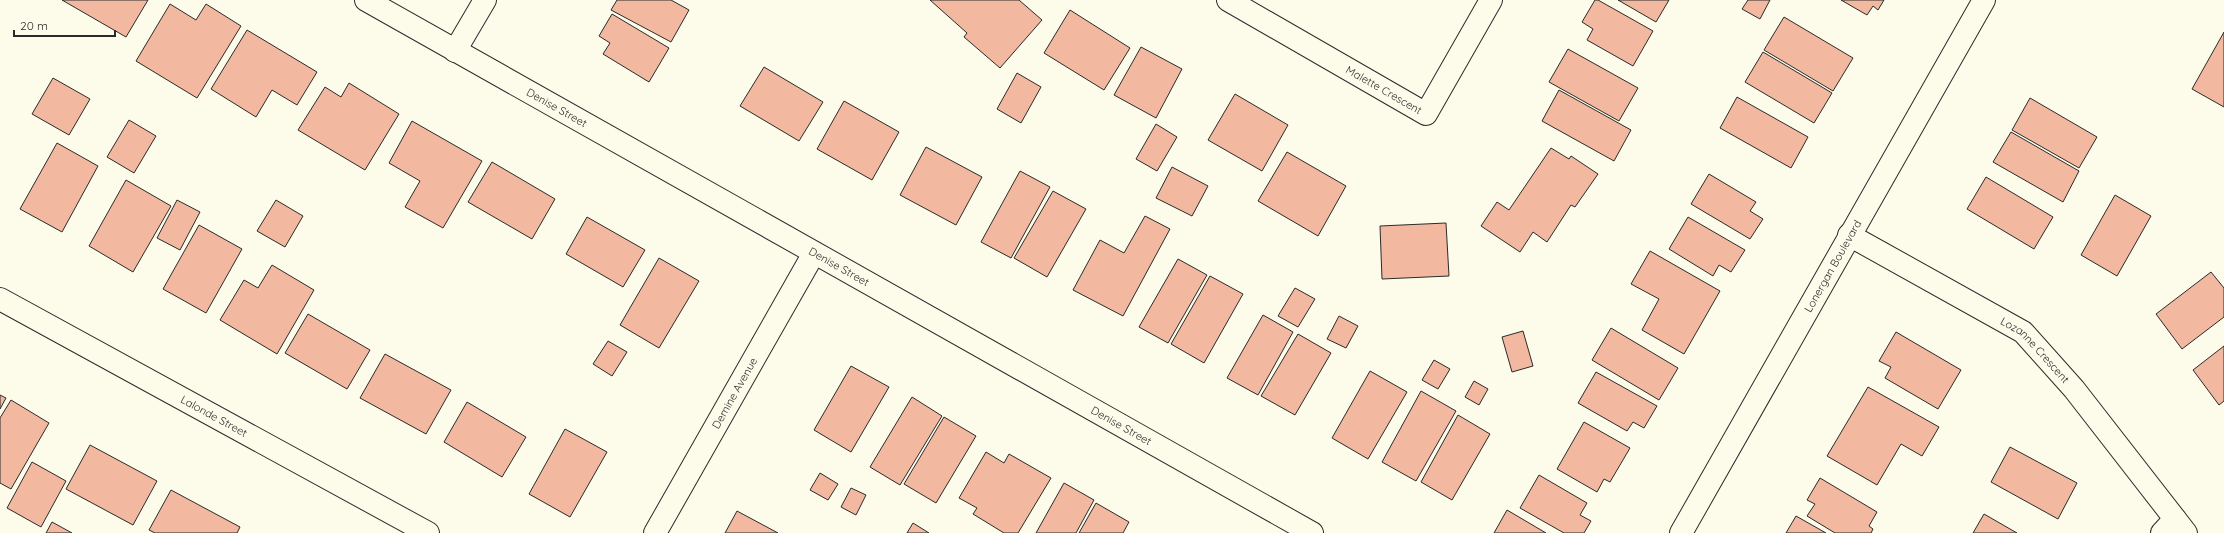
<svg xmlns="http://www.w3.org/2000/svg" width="2224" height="533" viewBox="0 0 2224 533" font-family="Quicksand,sans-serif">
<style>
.building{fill:#f2b8a0;stroke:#2b2b2b}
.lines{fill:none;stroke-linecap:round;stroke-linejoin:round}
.minor-casing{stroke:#2b2b2b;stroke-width:24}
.minor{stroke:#fdfbea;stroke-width:22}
.labels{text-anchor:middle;stroke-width:3;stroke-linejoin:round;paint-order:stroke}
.street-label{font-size:11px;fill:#2b2b2b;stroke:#fdfbea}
</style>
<rect width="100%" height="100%" fill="#fdfbea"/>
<g class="building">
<path d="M62 0H148L126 37Z"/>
<path d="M617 0H671L689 10 671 42 611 10Z"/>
<path d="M930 0H1019L1042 20 1000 68 964 37 967 33Z"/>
<path d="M1595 0H1598L1653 31 1633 66 1587 40 1593 29 1582 22Z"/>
<path d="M1618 0H1669L1656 22Z"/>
<path d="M1748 0H1770L1760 19 1742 9Z"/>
<path d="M1841 0H1884L1878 10 1873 6 1867 15Z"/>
<path d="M170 4 196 20 206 4 241 26 197 98 136 61Z"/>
<path d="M1070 10 1130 48 1104 90 1044 53Z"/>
<path d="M612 14 669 48 649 82 603 54 610 43 599 36Z"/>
<path d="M1784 17 1853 58 1833 91 1764 50Z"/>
<path d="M247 30 317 72 297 105 272 90 256 117 211 89Z"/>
<path d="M2224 32V107L2192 89Z"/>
<path d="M1141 47 1182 69 1156 118 1114 95Z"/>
<path d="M1568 49 1638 88 1619 121 1549 82Z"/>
<path d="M1763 52 1832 93 1814 123 1745 82Z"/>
<path d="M764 67 823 102 799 141 740 106Z"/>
<path d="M1017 73 1041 87 1021 123 997 109Z"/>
<path d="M53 78 90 99 69 135 32 114Z"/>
<path d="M349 83 399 114 365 170 298 130 325 87 341 97Z"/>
<path d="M1559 90 1631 130 1614 161 1542 121Z"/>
<path d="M1235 94 1288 125 1262 171 1208 140Z"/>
<path d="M1737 97 1808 137 1791 168 1720 128Z"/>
<path d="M2030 98 2097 137 2079 168 2012 130Z"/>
<path d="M844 101 899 132 872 180 817 149Z"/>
<path d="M129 120 156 136 134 173 107 157Z"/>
<path d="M412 121 482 161 443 228 405 207 420 181 389 163Z"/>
<path d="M1156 124 1177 137 1157 171 1136 159Z"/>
<path d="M2011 132 2079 171 2063 202 1993 162Z"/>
<path d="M57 143 98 166 62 232 20 209Z"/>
<path d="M926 147 982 177 956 225 900 195Z"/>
<path d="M1551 148 1569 159 1571 156 1598 174 1575 207 1571 205 1547 242 1533 232 1520 252 1481 226 1497 202 1509 210Z"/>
<path d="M1287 152 1346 186 1318 236 1258 201Z"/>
<path d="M492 162 555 199 532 239 468 202Z"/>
<path d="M1172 167 1208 186 1192 216 1156 198Z"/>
<path d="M1020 171 1050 187 1011 258 981 242Z"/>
<path d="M1709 174 1756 202 1750 211 1763 219 1750 239 1691 204Z"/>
<path d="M1986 177 2053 217 2034 249 1967 209Z"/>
<path d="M126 180 171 206 133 272 89 246Z"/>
<path d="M1053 191 1086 209 1047 277 1014 258Z"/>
<path d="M2115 195 2151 216 2117 276 2081 255Z"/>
<path d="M177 200 200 212 180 250 157 238Z"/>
<path d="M276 200 303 216 285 247 257 231Z"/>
<path d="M1145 216 1170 229 1123 316 1073 290 1100 240 1124 253Z"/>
<path d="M587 217 645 250 623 287 566 254Z"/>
<path d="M1688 217 1745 250 1731 272 1719 265 1713 276 1669 249Z"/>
<path d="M1446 223 1449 276 1382 279 1380 226Z"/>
<path d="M199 225 242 249 206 313 163 289Z"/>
<path d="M1650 251 1720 291 1684 354 1642 330 1659 299 1631 284Z"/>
<path d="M659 258 699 281 659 348 620 325Z"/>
<path d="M1178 259 1207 275 1168 343 1139 327Z"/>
<path d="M272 265 314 290 277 354 220 320 244 280 258 288Z"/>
<path d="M2211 272 2224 288V317L2182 349 2156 314Z"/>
<path d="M1210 276 1243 294 1204 363 1171 344Z"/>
<path d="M1295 288 1315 299 1298 327 1278 316Z"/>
<path d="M308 314 370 350 347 389 285 353Z"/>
<path d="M1263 315 1293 332 1258 395 1227 378Z"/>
<path d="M1339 316 1358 326 1346 348 1327 339Z"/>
<path d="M1611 328 1678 368 1659 400 1592 360Z"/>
<path d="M1523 331 1533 366 1512 372 1502 337Z"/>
<path d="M1896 332 1961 370 1938 409 1885 378 1891 367 1879 361Z"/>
<path d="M1298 334 1331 353 1295 415 1261 396Z"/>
<path d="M608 341 627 352 612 376 593 364Z"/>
<path d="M2224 346V401L2219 405 2193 370Z"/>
<path d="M385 354 451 390 426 434 360 398Z"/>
<path d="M1434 360 1450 369 1438 389 1422 380Z"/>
<path d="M851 366 889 387 851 452 814 430Z"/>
<path d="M1370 371 1407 392 1368 459 1332 438Z"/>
<path d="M1596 372 1657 406 1644 428 1633 422 1627 431 1578 403Z"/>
<path d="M1474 381 1488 389 1479 405 1465 397Z"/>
<path d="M1868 387 1939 427 1922 456 1901 444 1877 485 1827 456Z"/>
<path d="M1421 391 1456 411 1416 481 1382 462Z"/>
<path d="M0 395 6 398 0 409Z"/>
<path d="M912 397 942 416 900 485 870 467Z"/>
<path d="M11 400 49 423 11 489 0 483V418Z"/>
<path d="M467 402 526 437 502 477 444 442Z"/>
<path d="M1458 415 1490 434 1452 500 1421 482Z"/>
<path d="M944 417 976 436 936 503 904 484Z"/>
<path d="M1584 422 1630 448 1610 482 1604 479 1597 492 1557 469Z"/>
<path d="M565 429 607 452 570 517 529 494Z"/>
<path d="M90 445 157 481 133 525 66 489Z"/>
<path d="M2010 447 2077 483 2058 519 1991 482Z"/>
<path d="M986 452 1004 463 1009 454 1051 478 1018 533H1004L973 514 977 508 959 498Z"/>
<path d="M32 462 66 481 41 527 7 508Z"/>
<path d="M820 473 838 484 828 500 810 490Z"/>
<path d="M1539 475 1587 503 1580 515 1591 521 1584 533H1564L1520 508Z"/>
<path d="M1820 478 1877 512 1869 526 1873 529 1871 533H1835L1807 516 1815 504 1807 500Z"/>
<path d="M1064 483 1094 500 1076 533H1036Z"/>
<path d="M851 488 866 495 856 515 841 507Z"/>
<path d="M171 490 240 527 237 533H155L149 530Z"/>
<path d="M1096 503 1129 522 1123 533H1079Z"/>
<path d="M1507 510 1546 533H1494Z"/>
<path d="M737 511 778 533H725Z"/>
<path d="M1984 514 2017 533H1973Z"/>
<path d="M1796 516 1826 533H1786Z"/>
<path d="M52 522 72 533H46Z"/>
<path d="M913 523 929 533H907Z"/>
</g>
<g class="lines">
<defs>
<g id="minor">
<path id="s1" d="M366 0 1312 533"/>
<path id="s2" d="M1228 0 1426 114 1491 0"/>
<path d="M455 51 485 0"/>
<path id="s3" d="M1849 235 2023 332 2074 389 2186 533"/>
<path id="s4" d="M0 299 428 533"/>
<path id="s5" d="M655 533 814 253"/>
<path id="s6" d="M1681 533 1984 0"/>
<path d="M2162 533 2175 519"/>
</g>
</defs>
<use href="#minor" class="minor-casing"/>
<use href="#minor" class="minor"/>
</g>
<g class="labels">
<g class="street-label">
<text dy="4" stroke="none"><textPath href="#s2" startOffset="180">Malette Crescent</textPath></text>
<text dy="4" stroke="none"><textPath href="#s1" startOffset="219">Denise Street</textPath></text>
<text dy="4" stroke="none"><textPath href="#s1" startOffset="543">Denise Street</textPath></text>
<text dy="4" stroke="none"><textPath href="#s6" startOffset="307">Lonergan Boulevard</textPath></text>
<text dy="4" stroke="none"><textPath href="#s3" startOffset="220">Lozanne Crescent</textPath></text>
<text dy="4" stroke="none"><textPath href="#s5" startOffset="161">Demine Avenue</textPath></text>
<text dy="4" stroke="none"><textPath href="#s4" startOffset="244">Lalonde Street</textPath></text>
<text dy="4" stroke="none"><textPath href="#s1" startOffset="867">Denise Street</textPath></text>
</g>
</g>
<path d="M14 30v6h101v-6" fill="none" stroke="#2b2b2b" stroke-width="2"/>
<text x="20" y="30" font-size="12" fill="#2b2b2b" stroke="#fdfbea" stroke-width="3" paint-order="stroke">20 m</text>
</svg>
